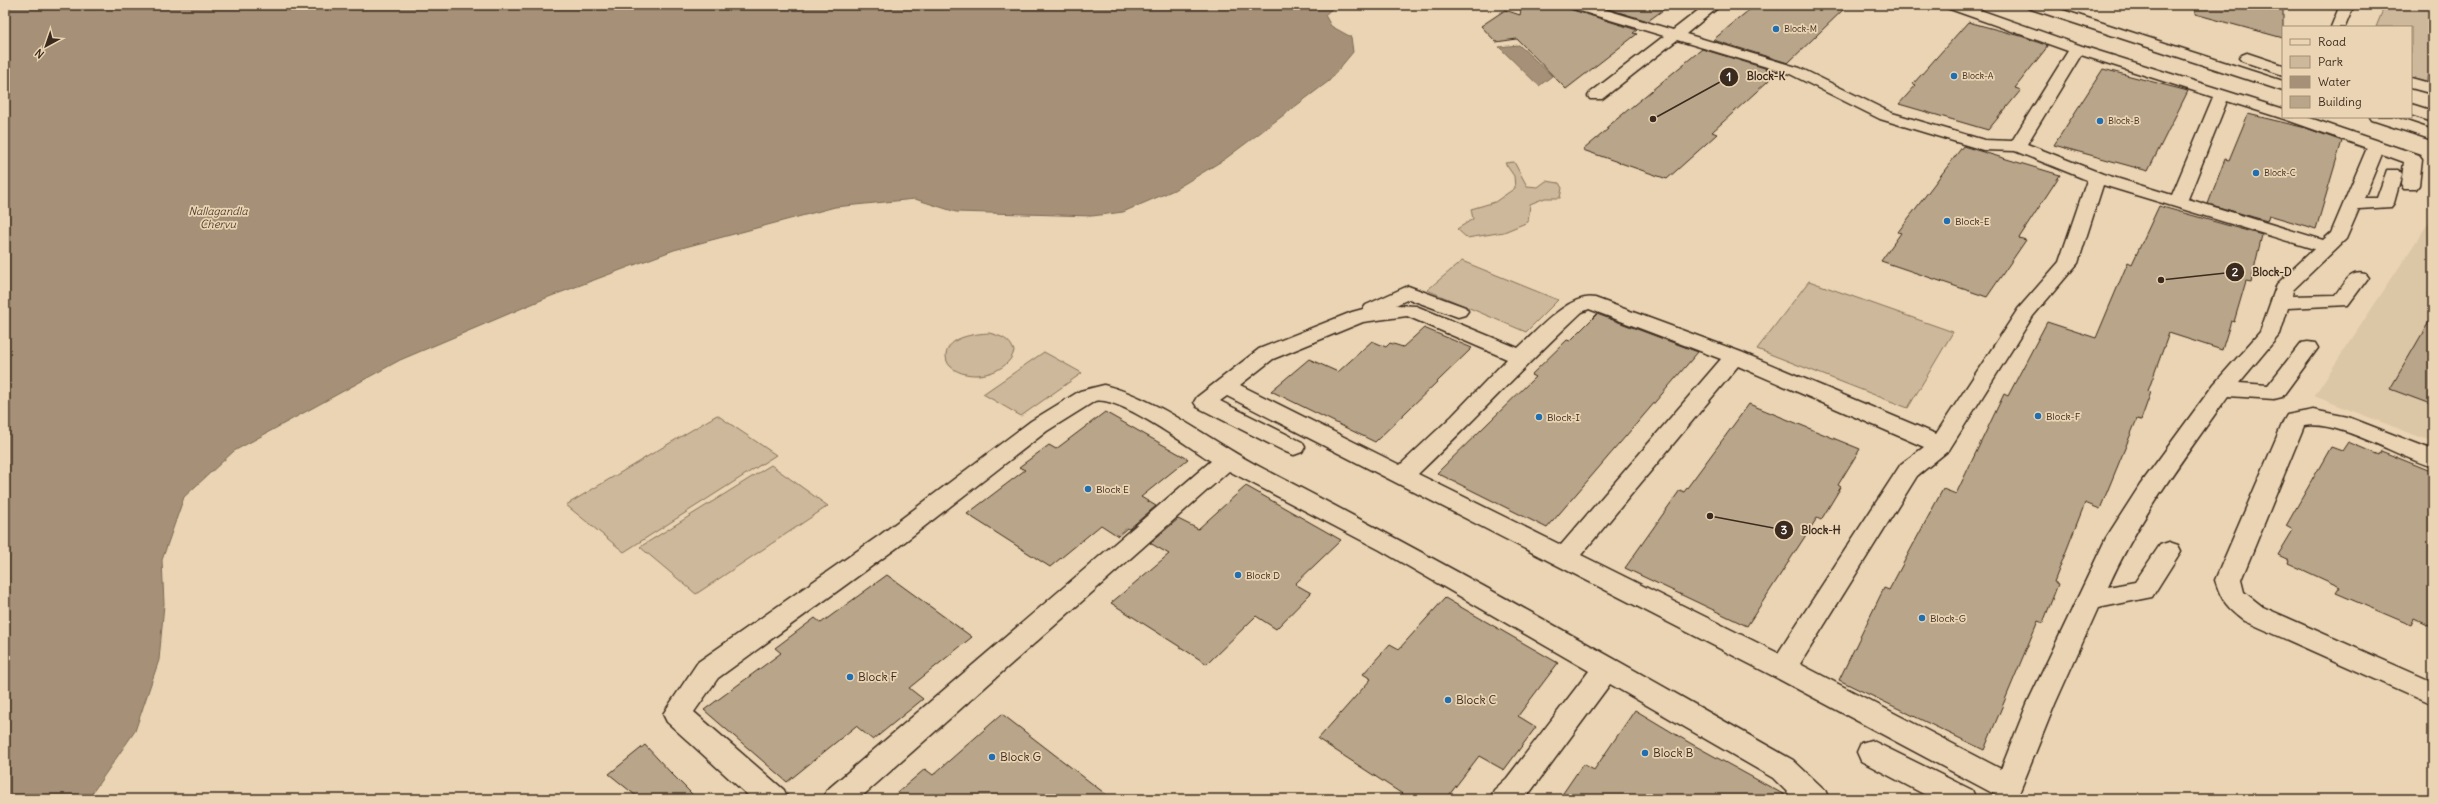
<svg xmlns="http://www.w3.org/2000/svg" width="2438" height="804" viewBox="0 0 2438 804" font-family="Delius,sans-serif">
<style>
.built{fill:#dbc6a6}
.green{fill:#ceb89b;stroke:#84715c}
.water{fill:#a69178;stroke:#7b6854}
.building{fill:#b9a589;stroke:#3b2a1e}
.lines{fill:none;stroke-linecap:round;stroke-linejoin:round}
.minor-casing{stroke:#3b2a1e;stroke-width:3}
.minor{fill:#ead4b3;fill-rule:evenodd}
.poi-dot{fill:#1f6fb2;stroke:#ead4b3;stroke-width:1.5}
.labels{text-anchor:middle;stroke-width:3.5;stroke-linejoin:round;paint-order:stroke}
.far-poi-label{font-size:9px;fill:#3b2a1e;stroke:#ead4b3;text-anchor:start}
.poi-label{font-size:10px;fill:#3b2a1e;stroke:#ead4b3;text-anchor:start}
.water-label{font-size:11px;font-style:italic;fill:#503f30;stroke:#ead4b3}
.near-poi-label{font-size:12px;fill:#3b2a1e;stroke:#ead4b3;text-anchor:start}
.leader{fill:none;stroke:#3b2a1e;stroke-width:1.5}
.callout-dot{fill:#3b2a1e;stroke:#ead4b3;stroke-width:1.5}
.mark-label{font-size:12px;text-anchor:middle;font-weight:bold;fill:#fff}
.callout-label{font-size:11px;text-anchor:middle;font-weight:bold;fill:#3b2a1e;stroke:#ead4b3;stroke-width:3.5;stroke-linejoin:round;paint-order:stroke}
</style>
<rect width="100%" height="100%" fill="#ead4b3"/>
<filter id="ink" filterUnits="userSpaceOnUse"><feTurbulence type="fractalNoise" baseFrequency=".025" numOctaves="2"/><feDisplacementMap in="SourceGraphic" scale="8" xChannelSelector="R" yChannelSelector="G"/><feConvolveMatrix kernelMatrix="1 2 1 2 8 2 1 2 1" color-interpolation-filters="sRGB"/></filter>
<g filter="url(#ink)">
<path class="built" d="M2433 216V442L2314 396Z"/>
<g class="green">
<path d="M2385 5H2433V59L2426 81 2411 78V27H2376Z"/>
<path d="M1514 162 1527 186 1538 187 1546 181 1559 183 1562 188 1560 198H1545L1530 204 1528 222 1504 232 1467 238 1457 229 1473 219 1471 209 1495 202 1515 188 1514 176 1505 163Z"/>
<path d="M1462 261 1558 300 1526 332 1427 290Z"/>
<path d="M1809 281 1953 332 1908 408 1757 349Z"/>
<path d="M989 333C1001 336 1010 339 1014 351 1008 375 967 383 950 366 947 363 946 359 946 355 948 336 975 334 989 333Z"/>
<path d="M1044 352 1082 373 1021 416 983 394Z"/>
<path d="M717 415 776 455 624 552 566 505Z"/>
<path d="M771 465 828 506 696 594 640 547Z"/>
</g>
<g class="water">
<path d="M5 5H1336L1325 15 1331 26 1351 37 1353 52 1329 81 1225 159 1174 190 1123 212 1092 216 956 212 915 199 835 207 674 250 546 298 400 360 234 451 184 497 162 560 164 604 159 660 135 731 88 799H5Z"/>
<path d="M1519 45 1552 76 1539 86 1499 47Z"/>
</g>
<g class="building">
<path d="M1522 5H1567L1570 9 1637 30 1633 33 1637 34 1566 89 1517 39 1496 42 1481 26 1505 10 1520 15Z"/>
<path d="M1595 5H1670L1648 21Z"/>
<path d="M1755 5 1778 9 1783 5H1848L1788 63 1713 40Z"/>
<path d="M2196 5H2283V38L2195 14Z"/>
<path d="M1968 22 2021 36 2048 46 2015 88 2021 90 1988 130 1899 104 1916 85 1913 84Z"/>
<path d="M1702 49 1778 72 1712 132 1717 134 1667 179 1583 150 1608 129 1606 128Z"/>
<path d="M2103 69 2188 91 2148 171 2054 145Z"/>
<path d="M2248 114 2306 128 2342 141 2316 229 2269 215 2267 221 2208 204 2225 159 2229 160Z"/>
<path d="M1963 146 2060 175 2019 238 2026 240 1987 297 1881 261 1901 233 1898 232Z"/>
<path d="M2159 206 2262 235 2251 282 2246 281 2234 322 2231 321 2222 350 2169 333 2148 391 2151 392 2141 420 2137 419 2100 509 2085 503 2054 582 2058 584 2043 623 2038 621 1984 750 1839 680 1884 588 1889 590 1943 489 1956 494 2004 394 2008 396 2047 322 2096 338 2128 262 2132 264Z"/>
<path d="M1597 314 1698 352 1547 528 1437 473 1535 377 1531 375 1567 340 1570 341Z"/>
<path d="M2433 315V405L2390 389Z"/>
<path d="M1424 328 1472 348 1375 442 1271 391 1309 359 1338 372 1372 341 1386 347 1390 343 1403 347Z"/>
<path d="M1749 404 1860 449 1838 485 1841 487 1821 520 1817 518 1747 626 1625 568 1680 490 1684 492Z"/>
<path d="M1105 412 1188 459 1141 497 1156 506 1129 529 1127 528 1118 536 1101 525 1050 567 967 514 1025 470 1019 467 1049 445 1056 449Z"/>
<path d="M2348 442 2379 455 2381 451 2433 472V628L2414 619 2411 625 2336 593 2340 587 2288 563 2289 560 2278 555 2293 530 2286 526 2331 447 2342 451Z"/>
<path d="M1246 486 1341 540 1295 584 1311 593 1276 629 1256 616 1207 664 1111 603 1169 554 1150 543 1178 519 1198 529Z"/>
<path d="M887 575 972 637 909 688 923 699 873 740 856 726 787 782 704 710 781 653 775 648 815 618 821 623Z"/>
<path d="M1445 598 1558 663 1518 716 1536 727 1504 770 1479 756 1446 799H1410L1318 739 1371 679 1363 674 1390 644 1399 649Z"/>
<path d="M1635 710 1690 743 1792 799H1559L1583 764 1594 770Z"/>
<path d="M1002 714 1112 799H890L925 769 933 775Z"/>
<path d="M645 745 671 773 697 799H640L609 774Z"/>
</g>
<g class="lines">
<defs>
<g id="minor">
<path d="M1568 5H1590L1673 30 1705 5H1721L1686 34 1800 68 1892 113 1984 140 2012 141 2068 51 1947 8 1945 5H1966L2082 46 2283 109V117H2307L2419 155 2422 159 2419 185 2416 189H2404L2401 185 2404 162 2382 154 2364 198H2377L2387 170H2399L2402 174 2394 203 2391 207 2359 209 2346 239 2293 290 2292 296 2335 295C2344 284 2349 270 2365 274L2368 278 2348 305 2288 308 2280 334 2239 383 2268 385 2301 343 2308 342 2315 343 2318 348 2282 397 2274 399 2228 396C2183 459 2140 516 2108 587L2135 582 2160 545 2169 542 2178 545 2181 551 2152 597 2098 608 2055 704 2018 796 2010 799 1998 796 1773 676 1227 396 1220 401 1302 442 1305 447 1302 452 1294 455 1286 452 1197 407 1194 402 1197 397 1259 349 1352 312 1363 309 1366 305 1408 286 1465 307 1468 311 1465 315 1458 317 1409 299 1396 305 1416 306 1518 348C1536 332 1570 292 1595 298L1741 352 1936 434 2018 309 2059 262 2087 180 2015 151 1983 150 1880 119 1790 74 1677 40 1602 99H1590L1588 96 1590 93 1664 36 1570 8ZM2081 55 2213 97 2172 195 2103 174 2027 144ZM2227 101 2284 119 2367 148 2331 233 2323 240 2188 199ZM2103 185 2314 249 2277 284 2260 332 2214 384 2140 485 2106 538 2027 704 2001 769 1800 664 1917 476 1949 450 2033 316 2078 263ZM1589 309 1721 359 1561 545 1418 474C1474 421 1526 364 1582 312ZM1407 316 1507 359 1452 416 1400 465 1240 385 1273 359 1363 322ZM1738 366 1924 447 1901 464 1778 653 1581 555Z"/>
<path d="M2026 5H2047L2283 81V91L2028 8Z"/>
<path d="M2340 5H2354L2345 27H2331Z"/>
<path d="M2247 53 2283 65V75L2242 61 2239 58 2242 55Z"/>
<path d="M2411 78 2433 84V94L2411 88Z"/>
<path d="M2411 104 2433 111V122L2411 115Z"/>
<path d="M2370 117H2394L2433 130V140L2372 120Z"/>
<path d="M1104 385C1162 400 1211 442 1264 469 1443 561 1618 661 1793 760L1825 790 1829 799H1794L1773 778 1610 684 1525 799H1490L1494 790 1507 778 1589 671 1380 550 1229 471 859 799H823L827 790 1211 461C1189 447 1118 395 1095 401L1047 431 898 547 718 678 694 712 784 790 788 799H752L667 722 663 714 698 662 880 535 1031 421 1080 391Z"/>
<path d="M2313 410 2348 417 2433 450V467C2397 457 2340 420 2304 426L2241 580 2244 592 2263 607 2433 682V705L2245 621C2227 607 2222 602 2215 580L2284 420 2287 415Z"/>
<path d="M1871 740 1972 790 1976 799H1933L1861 761 1857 752 1861 743Z"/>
</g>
</defs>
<use href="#minor" class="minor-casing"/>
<use href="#minor" class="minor"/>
</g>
</g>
<g class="poi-dot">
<circle cx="1776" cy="29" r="4"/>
<circle cx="1954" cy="76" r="4"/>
<circle cx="2100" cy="121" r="4"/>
<circle cx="2256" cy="173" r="4"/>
<circle cx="1947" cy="221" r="4"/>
<circle cx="2038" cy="416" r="4"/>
<circle cx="1539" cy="417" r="4"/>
<circle cx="1088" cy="489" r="4"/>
<circle cx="1238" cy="575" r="4"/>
<circle cx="1922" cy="618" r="4"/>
<circle cx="850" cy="677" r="4"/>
<circle cx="1448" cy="700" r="4"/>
<circle cx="1645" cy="753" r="4"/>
<circle cx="992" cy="757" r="4"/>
</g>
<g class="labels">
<g class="far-poi-label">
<text x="1784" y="32">Block-M</text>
<text x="1962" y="79">Block-A</text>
<text x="2108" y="124">Block-B</text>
<text x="2264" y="176">Block-C</text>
</g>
<g class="poi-label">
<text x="1955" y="225">Block-E</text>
<text x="2046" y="420">Block-F</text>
<text x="1547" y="421">Block-I</text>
<text x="1096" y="493">Block E</text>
<text x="1246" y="579">Block D</text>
<text x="1930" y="622">Block-G</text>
</g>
<g class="water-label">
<text x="218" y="215">Nallagandla<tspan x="218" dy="13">Chervu</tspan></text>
</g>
<g class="near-poi-label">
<text x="858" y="681">Block F</text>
<text x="1456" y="704">Block C</text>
<text x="1653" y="757">Block B</text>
<text x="1000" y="761">Block G</text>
</g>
</g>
<path class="leader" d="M1653 119L1729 77M2161 280L2235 272M1710 516L1784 530"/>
<g class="callout-dot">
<circle cx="1653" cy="119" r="4"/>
<circle cx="2161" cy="280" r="4"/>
<circle cx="1710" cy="516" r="4"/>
<circle cx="1729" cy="77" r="10"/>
<circle cx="2235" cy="272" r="10"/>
<circle cx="1784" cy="530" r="10"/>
</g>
<g class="mark-label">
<text x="1729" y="81">1</text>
<text x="2235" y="276">2</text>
<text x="1784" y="534">3</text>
</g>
<g class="callout-label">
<text x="1766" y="80">Block-K</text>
<text x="2272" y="276">Block-D</text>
<text x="1821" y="534">Block-H</text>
</g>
<rect width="2438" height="804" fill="none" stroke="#ead4b3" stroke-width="20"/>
<rect x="10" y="10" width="2418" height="784" fill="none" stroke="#3b2a1e" stroke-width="1.5" filter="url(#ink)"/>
<rect x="2282" y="26" width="130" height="92" fill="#ead4b3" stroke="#a49077"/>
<rect x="2290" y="39" width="20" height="6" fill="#ead4b3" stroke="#a49077"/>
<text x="2318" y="46" font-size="12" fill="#3b2a1e">Road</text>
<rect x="2290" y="56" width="20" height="12" fill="#ceb89b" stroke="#a49077"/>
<text x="2318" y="66" font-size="12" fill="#3b2a1e">Park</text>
<rect x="2290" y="76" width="20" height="12" fill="#a69178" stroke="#a49077"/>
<text x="2318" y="86" font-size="12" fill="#3b2a1e">Water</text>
<rect x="2290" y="96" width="20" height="12" fill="#b9a589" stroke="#a49077"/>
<text x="2318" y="106" font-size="12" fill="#3b2a1e">Building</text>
<g transform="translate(46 46) rotate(220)" stroke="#ead4b3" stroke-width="3" paint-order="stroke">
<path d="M0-3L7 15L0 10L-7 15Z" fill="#3b2a1e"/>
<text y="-6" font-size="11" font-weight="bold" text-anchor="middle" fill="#3b2a1e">N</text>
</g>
</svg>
